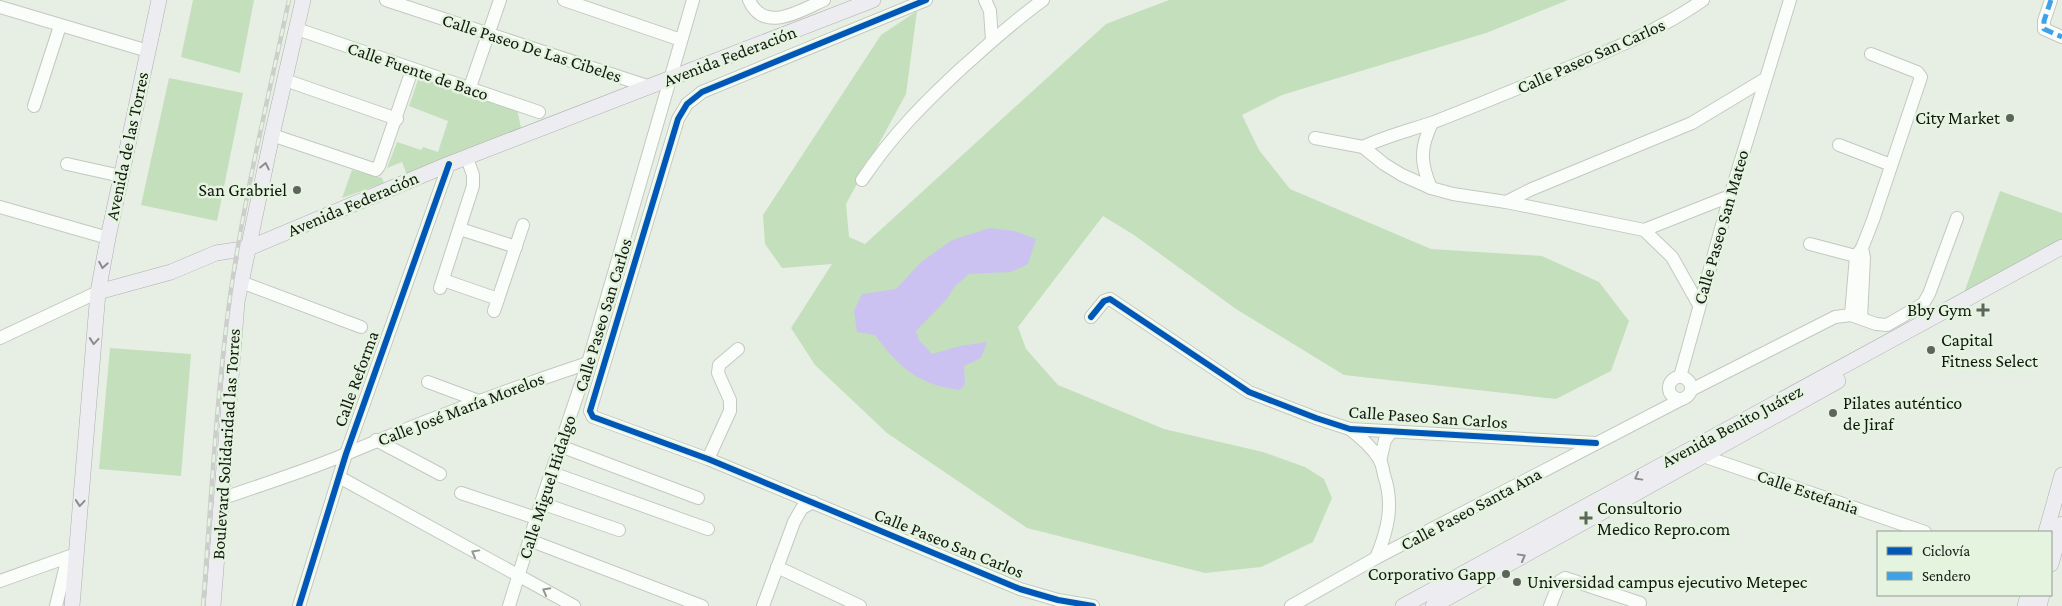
<svg xmlns="http://www.w3.org/2000/svg" width="2062" height="606" viewBox="0 0 2062 606" font-family="'Crimson Pro',serif">
<style>
.green{fill:#c4dfbb}
.water{fill:#ccc2f1}
.lines{fill:none;stroke-linecap:round;stroke-linejoin:round}
.minor-casing{stroke:#c2c9c0;stroke-width:14}
.major-casing{stroke:#adafb2;stroke-width:16}
.minor{stroke:#fbfdfb;stroke-width:12}
.major{stroke:#edecf0;stroke-width:15}
.rail-casing{stroke:#cccecb;stroke-width:4.5}
.rail{stroke:#e4f4df;stroke-width:2.5;stroke-dasharray:8;stroke-linecap:butt}
.quiet{stroke:#3da2ea;stroke-width:5;stroke-dasharray:10 5;stroke-linecap:butt}
.cycleway-casing{stroke:#e4f4df;stroke-width:9}
.cycleway{stroke:#0057b8;stroke-width:6}
.oneway{stroke:#8b8d8c}
.oneway2{stroke:#939692}
.poi-dot{fill:#5d645c;stroke:#e4f4df;stroke-width:2}
.labels{text-anchor:middle;stroke-width:5;stroke-linejoin:round;paint-order:stroke}
.street-label{font-size:18px;fill:#131912;stroke:#e4f4df}
.poi-label{font-size:18px;fill:#131912;stroke:#e4f4df;text-anchor:end}
</style>
<rect width="100%" height="100%" fill="#e7efe4"/>
<g class="green">
<path d="M193 0H254L240 73 181 57Z"/>
<path d="M1169 0H1568L1486 33 1282 95 1242 115 1259 150 1290 189 1431 249 1542 256 1599 282 1629 321 1611 371 1556 399 1344 375 1236 309 1134 235 1103 216 1018 327 1026 349 1058 385 1164 429 1263 452 1305 467 1324 479 1332 498 1313 542 1261 567 1205 573 1027 528 887 433 815 365 791 328 832 264 782 268 765 244 763 215 881 35 917 11 906 94 846 204 849 237 865 244 1106 24Z"/>
<path d="M419 77 517 108 522 133 407 175 402 162 387 168 397 142 421 150 423 147 438 152 448 121 409 106Z"/>
<path d="M169 78 243 93 217 221 141 205Z"/>
<path d="M352 170 382 178 384 183 342 198Z"/>
<path d="M2000 191 2062 213V239L1964 293Z"/>
<path d="M110 348 191 354 181 476 99 469Z"/>
</g>
<path class="water" d="M990 228 1015 231 1036 239 1028 264 1011 272 969 274 955 286 946 300 916 331 919 340 932 354 960 346 987 342 981 358 964 366 965 384 960 390C919 385 899 368 875 335L857 332 854 311 862 294 896 289 920 263 952 240Z"/>
<g class="lines">
<defs>
<g id="minor">
<path d="M386 0 650 87"/>
<path d="M564 0 681 40"/>
<path d="M749 0C764 34 800 11 824 0"/>
<path d="M926 0 702 92 687 104 678 119 590 411 593 417 596 418 708 459 1020 589 1058 600 1093 606"/>
<path d="M985 0 990 11 992 40"/>
<path d="M2051 0 2044 21V29L2062 37"/>
<path d="M0 7 148 51"/>
<path d="M297 29 539 112"/>
<path d="M285 80 397 119"/>
<path d="M469 90 500 0"/>
<path d="M34 106 60 26"/>
<path d="M272 135 376 170 379 166 412 70"/>
<path d="M1315 138 1363 147 1384 164 1402 175 1431 188 1453 194 1506 202 1644 230 1672 257 1699 305"/>
<path d="M1839 145 1891 165"/>
<path d="M1363 147C1386 136 1411 130 1434 122 1478 105 1521 87 1565 69 1613 49 1660 30 1703 0"/>
<path d="M67 164 121 176"/>
<path d="M862 180C893 134 924 103 964 66 990 43 1015 20 1043 0"/>
<path d="M1431 188C1420 162 1420 148 1432 123"/>
<path d="M1506 202 1532 189 1692 123 1765 79"/>
<path d="M0 207 108 238"/>
<path d="M460 229 516 247"/>
<path d="M1644 230 1730 196"/>
<path d="M1810 244 1863 258"/>
<path d="M443 280 498 299"/>
<path d="M241 282 361 327"/>
<path d="M440 288 473 186V175L467 158"/>
<path d="M494 311 523 225"/>
<path d="M1851 315 1856 256 1862 248 1873 220 1921 77 1917 72 1871 54"/>
<path d="M1091 317 1104 301 1110 299 1249 392 1316 418 1350 429 1596 443"/>
<path d="M1861 318 1864 258 1862 248"/>
<path d="M0 338 98 292"/>
<path d="M1680 377 1730 196 1790 0"/>
<circle cx="1680" cy="388" r="11"/>
<path d="M428 382 479 401"/>
<path d="M1691 390 1835 317 1851 315 1876 324 1887 325 1923 304 1929 294 1957 218"/>
<path d="M1350 429C1361 438 1372 447 1380 460 1382 464 1383 470 1384 475 1394 504 1388 530 1376 558"/>
<path d="M376 440 440 474"/>
<path d="M560 446 698 498"/>
<path d="M1700 451 1703 456 1925 532"/>
<path d="M708 459 730 411V400L718 373 719 365 738 349"/>
<path d="M1380 461 1385 440 1392 431"/>
<path d="M552 473 708 529"/>
<path d="M339 477 574 606"/>
<path d="M461 493 536 518"/>
<path d="M221 499C263 484 306 471 346 454 426 420 507 390 588 363"/>
<path d="M541 503 619 530"/>
<path d="M529 540 702 606"/>
<path d="M777 567 860 606"/>
<path d="M0 581 76 554"/>
<path d="M56 606 68 557"/>
<path d="M299 606 346 454 449 164"/>
<path d="M509 606 541 503 588 363 693 0"/>
<path d="M763 606 794 522 802 508 813 502"/>
<path d="M1291 606 1376 558 1682 399"/>
<path d="M1550 606 1560 581 1565 578 1640 603"/>
</g>
<g id="major">
<path d="M98 292 171 272 216 253 249 248 449 164 873 0"/>
<path d="M2046 532 2062 475"/>
<path d="M2051 564 2062 524"/>
<path d="M72 606 98 292 108 238 159 0"/>
<path d="M213 606 237 302 272 135 303 0"/>
<path d="M1403 606 2062 247"/>
<path d="M1433 606 1838 381"/>
<path d="M2025 606 2028 595"/>
<path d="M2039 606 2042 595"/>
</g>
</defs>
<use href="#minor" class="minor-casing"/>
<use href="#major" class="major-casing"/>
<use href="#minor" class="minor"/>
<use href="#major" class="major"/>
<defs>
<path id="rail" d="M203 606C211 503 216 399 230 297 244 197 268 99 289 0"/>
</defs>
<use href="#rail" class="rail-casing"/>
<use href="#rail" class="rail"/>
<path class="quiet" d="M2051 0 2044 21V29L2062 37"/>
<defs>
<g id="cycleway">
<path d="M926 0 702 92 687 104 678 119 590 411 593 417 596 418 708 459 1020 589 1058 600 1093 606"/>
<path d="M1091 317 1104 301 1110 299 1249 392 1316 418 1350 429 1596 443"/>
<path d="M299 606 346 454 449 164"/>
</g>
</defs>
<use href="#cycleway" class="cycleway-casing"/>
<use href="#cycleway" class="cycleway"/>
</g>
<defs><path id="oneway-chevron" d="M-2-3.5L2.5 0L-2 3.5" fill="none" stroke-width="1.6" stroke-linecap="round" stroke-linejoin="round" transform="scale(1.25)"/></defs>
<g class="oneway">
<use href="#oneway-chevron" transform="translate(265 166) rotate(-78)"/>
<use href="#oneway-chevron" transform="translate(103 265) rotate(100)"/>
<use href="#oneway-chevron" transform="translate(94 341) rotate(95)"/>
<use href="#oneway-chevron" transform="translate(1638 477) rotate(151)"/>
<use href="#oneway-chevron" transform="translate(80 503) rotate(95)"/>
<use href="#oneway-chevron" transform="translate(1522 557) rotate(-29)"/>
</g>
<g class="oneway2">
<use href="#oneway-chevron" transform="translate(475 553) rotate(-151)"/>
<use href="#oneway-chevron" transform="translate(546 591) rotate(-152)"/>
</g>
<g class="poi-dot">
<circle cx="2010" cy="118" r="5"/>
<circle cx="297" cy="190" r="5"/>
<path d="M1980.5 302.5h5v5h5v5h-5v5h-5v-5h-5v-5h5z"/>
<circle cx="1931" cy="350" r="5"/>
<circle cx="1833" cy="413" r="5"/>
<path d="M1583.5 510.5h5v5h5v5h-5v5h-5v-5h-5v-5h5z"/>
<circle cx="1506" cy="574" r="5"/>
<circle cx="1517" cy="582" r="5"/>
</g>
<g class="labels">
<g class="street-label">
<text transform="translate(532 48) rotate(18)" y="6">Calle Paseo De Las Cibeles</text>
<text transform="translate(730 56) rotate(-21)" y="6">Avenida Federación</text>
<text transform="translate(1591 56) rotate(-24)" y="6">Calle Paseo San Carlos</text>
<text transform="translate(418 71) rotate(19)" y="6">Calle Fuente de Baco</text>
<text transform="translate(127 146) rotate(-78)" y="6">Avenida de las Torres</text>
<text transform="translate(353 204) rotate(-23)" y="6">Avenida Federación</text>
<text transform="translate(1721 227) rotate(-74)" y="6">Calle Paseo San Mateo</text>
<text transform="translate(603 315) rotate(-73)" y="6">Calle Paseo San Carlos</text>
<text transform="translate(356 379) rotate(-70)" y="6">Calle Reforma</text>
<text transform="translate(461 409) rotate(-21)" y="6">Calle José María Morelos</text>
<text transform="translate(1428 417) rotate(4)" y="6">Calle Paseo San Carlos</text>
<text transform="translate(1732 426) rotate(-28)" y="6">Avenida Benito Juárez</text>
<text transform="translate(226 444) rotate(-86)" y="6">Boulevard Solidaridad las Torres</text>
<text transform="translate(547 487) rotate(-72)" y="6">Calle Miguel Hidalgo</text>
<text transform="translate(1808 492) rotate(19)" y="6">Calle Estefania</text>
<text transform="translate(1471 509) rotate(-28)" y="6">Calle Paseo Santa Ana</text>
<text transform="translate(949 543) rotate(22)" y="6">Calle Paseo San Carlos</text>
</g>
<g class="poi-label">
<text x="2000" y="124">City Market</text>
<text x="287" y="196">San Grabriel</text>
<text x="1972" y="316">Bby Gym</text>
<text x="1941" y="346" text-anchor="start">Capital<tspan x="1941" dy="21">Fitness Select</tspan></text>
<text x="1843" y="409" text-anchor="start">Pilates auténtico<tspan x="1843" dy="21">de Jiraf</tspan></text>
<text x="1597" y="514" text-anchor="start">Consultorio<tspan x="1597" dy="21">Medico Repro.com</tspan></text>
<text x="1496" y="580">Corporativo Gapp</text>
<text x="1527" y="588" text-anchor="start">Universidad campus ejecutivo Metepec</text>
</g>
</g>
<rect x="1877" y="531" width="175" height="65" fill="#e4f4df" stroke="#909c8d"/>
<rect x="1887" y="547" width="25" height="8" fill="#0057b8" stroke="#909c8d"/>
<text x="1922" y="556" font-size="15" fill="#131912">Ciclovía</text>
<rect x="1887" y="572" width="25" height="8" fill="#3da2ea" stroke="#909c8d"/>
<text x="1922" y="581" font-size="15" fill="#131912">Sendero</text>
</svg>
